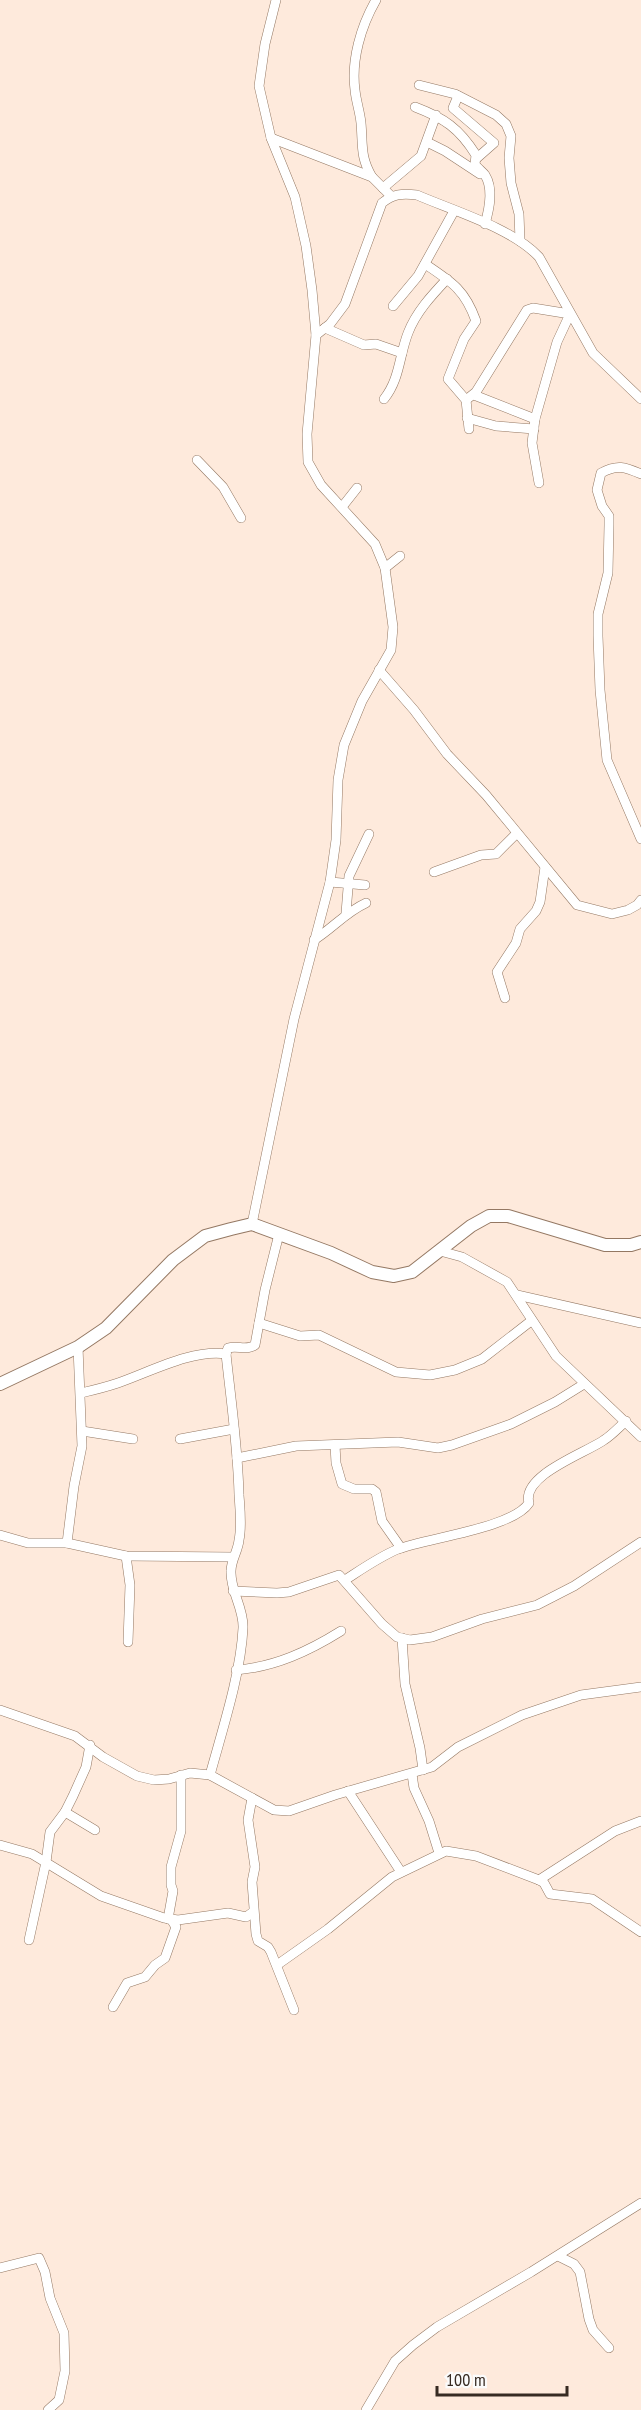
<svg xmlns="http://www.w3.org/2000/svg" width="641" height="2410" viewBox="0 0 641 2410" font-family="'PT Sans Narrow',sans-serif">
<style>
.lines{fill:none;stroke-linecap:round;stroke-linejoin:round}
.minor-casing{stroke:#947863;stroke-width:10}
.secondary-casing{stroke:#947863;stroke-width:14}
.minor{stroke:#fff;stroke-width:9}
.secondary{stroke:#fff;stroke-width:12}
</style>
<rect width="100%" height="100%" fill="#feeadc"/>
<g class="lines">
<defs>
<g id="minor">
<path d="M419 85 455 94 496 115 506 124 511 136 509 158 511 183 519 214 520 241"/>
<path d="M458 96 453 108 494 143 477 158"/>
<path d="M415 107C444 118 459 128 476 155L475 164C477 168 482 171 485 175 494 189 489 210 485 224"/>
<path d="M271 138 372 177 391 196"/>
<path d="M427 142 445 151 480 174"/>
<path d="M372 177C360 157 363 145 361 123 360 112 356 101 355 90 351 60 361 26 376 0"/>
<path d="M383 188 421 156 436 115"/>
<path d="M425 264C452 282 465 290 476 321L464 339 448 379 466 400 469 429"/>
<path d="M393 306 418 276 454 211"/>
<path d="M325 328 364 345 376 344 402 353"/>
<path d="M316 335 330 324 345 304 382 203C393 194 402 193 417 195 454 211 512 228 539 257L593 353 641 399"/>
<path d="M474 395 535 419"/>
<path d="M384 399C400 379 399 356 408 333 416 312 432 295 447 279"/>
<path d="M466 400 476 392 527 310 533 308 570 314 557 342 535 419 532 443 539 483"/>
<path d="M467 418 496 426 534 429"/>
<path d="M197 460 223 487 241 518"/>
<path d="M641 474C625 467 617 464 601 473L597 490 602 506 609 516V525L608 573 598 614V636L600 690 607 760 641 839"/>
<path d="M342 507 357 488"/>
<path d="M385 568 400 556"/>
<path d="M379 670 414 710 447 754 486 795 577 905 612 914 628 910 637 905 641 900"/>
<path d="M434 872 481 855 496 854 517 833"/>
<path d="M330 882 365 885"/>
<path d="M346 913 349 876 369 834"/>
<path d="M314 940C333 928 346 912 366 903"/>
<path d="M505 998 497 972 516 943 520 929 536 911 540 902 545 867"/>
<path d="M252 1224 294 1019 330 882 336 840 338 780 344 745 362 701 391 650 393 627 385 568 375 544 321 485 308 462 307 434 316 335 312 290 306 246 295 197 271 138 259 86 265 44 276 0"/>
<path d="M440 1251 462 1257 507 1282 556 1356 641 1437"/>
<path d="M517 1295 641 1323"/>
<path d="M259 1323 300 1336 319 1335 396 1372 430 1375 455 1370 482 1359 531 1321"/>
<path d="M81 1393C94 1390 106 1387 118 1383 150 1372 192 1349 226 1354"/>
<path d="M82 1431 133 1439"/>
<path d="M180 1439 234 1429"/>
<path d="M335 1445 336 1463 342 1484 354 1489H372L376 1492 382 1521 401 1548"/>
<path d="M237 1458 296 1446 398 1442 438 1448 452 1445 511 1424 555 1402 584 1384"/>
<path d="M0 1535 28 1543H67L126 1556 233 1557"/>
<path d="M67 1543 74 1486 82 1446 78 1347"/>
<path d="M126 1556 130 1585 128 1642"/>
<path d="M345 1580C362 1569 379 1557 398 1549 427 1538 513 1528 529 1503 521 1475 586 1453 604 1440 612 1435 619 1427 626 1421"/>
<path d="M233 1591 277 1593 289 1592 339 1575 382 1624 397 1637 410 1640 432 1637 482 1619 537 1605 574 1586 641 1542"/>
<path d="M402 1638 405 1684 420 1748 423 1770"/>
<path d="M236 1670C275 1667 309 1651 341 1631"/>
<path d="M0 1710 75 1736 103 1757 137 1776 154 1780 169 1779 190 1773 210 1775 274 1810 289 1811 335 1795 432 1767 458 1747 522 1715 581 1695 641 1687"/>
<path d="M412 1774 414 1788 429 1821 439 1853"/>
<path d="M210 1775C222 1731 241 1673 243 1628 244 1608 230 1591 231 1571 231 1560 238 1551 239 1540 242 1526 240 1509 239 1495 238 1448 231 1401 226 1354L228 1348C237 1345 247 1351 255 1345L265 1290 279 1234"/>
<path d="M348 1791 401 1872"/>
<path d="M252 1798 248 1820 255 1867 252 1882 256 1934 258 1941 268 1947 271 1952 294 2010"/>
<path d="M65 1812 95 1830"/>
<path d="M0 1845 32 1854 101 1896 164 1918 178 1920 228 1913 246 1917 253 1912"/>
<path d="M539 1880 615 1831 641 1821"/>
<path d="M168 1919 173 1891 171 1885V1867L181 1831V1775"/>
<path d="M29 1940 46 1862 50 1832 65 1812 73 1796 86 1767 90 1745"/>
<path d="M277 1965 328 1929 392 1877 446 1851 476 1856 539 1880 544 1883 550 1894 592 1899 641 1932"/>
<path d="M113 2007 127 1983 145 1977 155 1965 165 1958 176 1927 171 1919"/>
<path d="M558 2256 574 2264 580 2272 589 2319 593 2330 609 2348"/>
<path d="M0 2268 39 2258 45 2272 50 2298 64 2333 65 2371 59 2400 48 2410"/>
<path d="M366 2410 395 2361 413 2345 437 2327 531 2272 641 2203"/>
</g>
<path id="secondary" d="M0 1384 78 1347 106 1328 173 1260 205 1236 231 1229 252 1224 331 1253 372 1272 394 1276 412 1272 471 1226 489 1216H508L605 1245H631L641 1242"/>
</defs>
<use href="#minor" class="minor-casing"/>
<use href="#secondary" class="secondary-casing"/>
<use href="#minor" class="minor"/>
<use href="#secondary" class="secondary"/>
</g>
<path d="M437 2386v9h130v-9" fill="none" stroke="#372b22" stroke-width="3"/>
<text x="446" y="2386" font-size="18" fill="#372b22" stroke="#fbfbfb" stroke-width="4.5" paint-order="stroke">100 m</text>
</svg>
